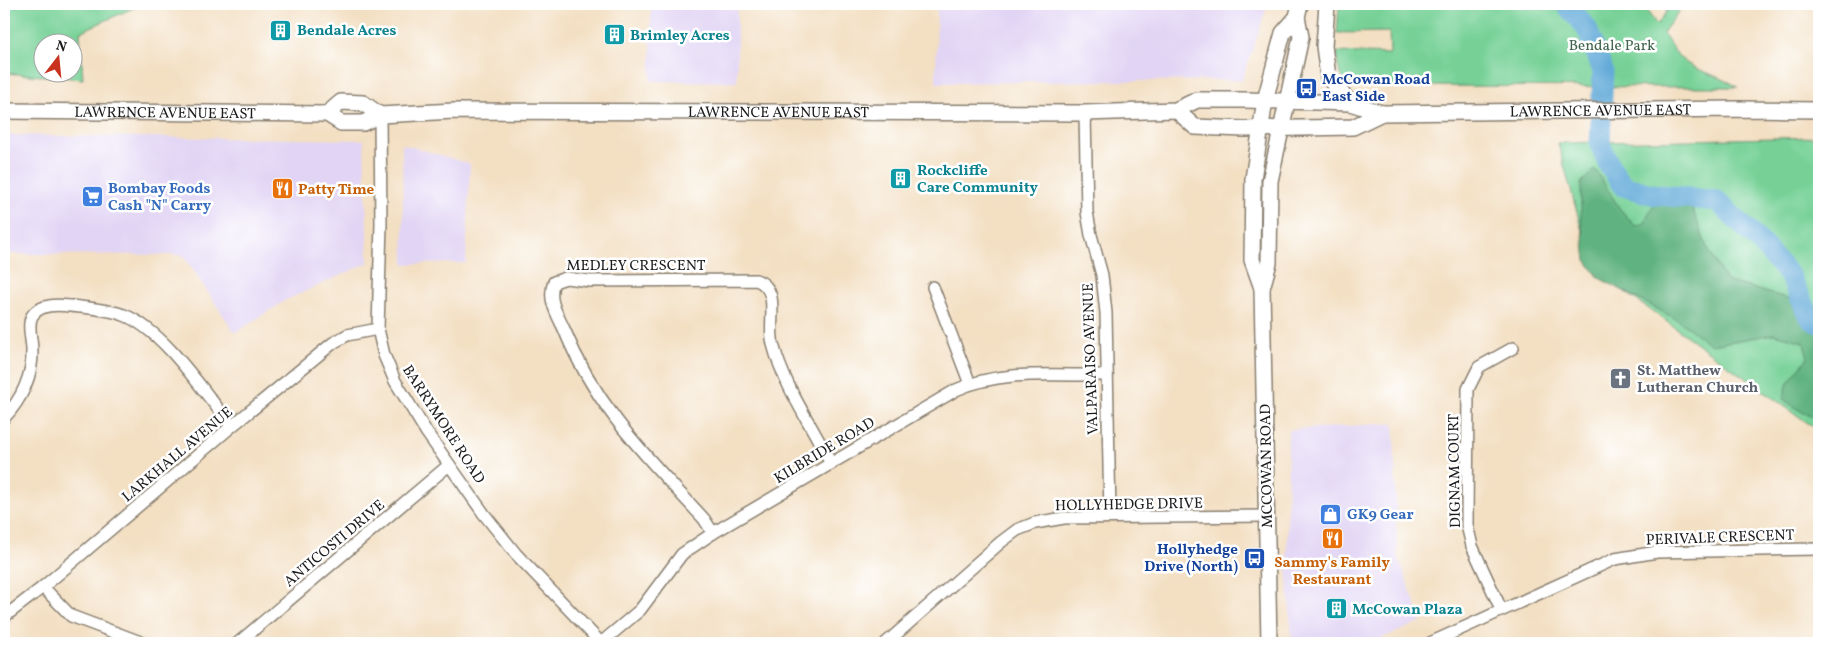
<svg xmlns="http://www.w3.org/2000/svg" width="1823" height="647" viewBox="0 0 1823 647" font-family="Vollkorn,serif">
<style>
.built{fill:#e1d4f4}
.green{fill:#77d197;stroke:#4a765a;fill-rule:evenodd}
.forest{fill:#61b380;stroke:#3e684e}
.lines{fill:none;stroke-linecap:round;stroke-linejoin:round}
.river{stroke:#61a9d8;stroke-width:21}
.minor-casing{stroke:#887e6f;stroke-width:14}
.major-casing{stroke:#887e6f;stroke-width:18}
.minor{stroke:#fff;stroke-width:11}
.major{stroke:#fff;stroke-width:15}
.labels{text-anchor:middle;stroke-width:5;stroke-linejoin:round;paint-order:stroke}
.culture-label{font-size:15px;font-weight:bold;fill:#0d838f;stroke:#fff;text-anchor:start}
.park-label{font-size:15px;fill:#40644d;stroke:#fff}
.transit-label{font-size:15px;font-weight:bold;fill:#164399;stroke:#fff;text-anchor:start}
.street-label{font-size:15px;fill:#1c1c1c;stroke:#fff}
.shop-label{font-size:15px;font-weight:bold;fill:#366cbe;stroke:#fff;text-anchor:start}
.food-label{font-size:15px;font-weight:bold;fill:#c56008;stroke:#fff;text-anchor:start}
.worship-label{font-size:15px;font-weight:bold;fill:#5b616d;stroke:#fff;text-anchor:start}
</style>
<rect width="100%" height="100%" fill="#fff"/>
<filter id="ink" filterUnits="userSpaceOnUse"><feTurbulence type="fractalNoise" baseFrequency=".02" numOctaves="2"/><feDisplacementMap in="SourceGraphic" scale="10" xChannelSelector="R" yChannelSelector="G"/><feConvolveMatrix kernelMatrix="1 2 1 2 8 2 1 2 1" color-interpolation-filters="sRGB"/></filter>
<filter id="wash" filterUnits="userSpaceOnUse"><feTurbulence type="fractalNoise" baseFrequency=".0096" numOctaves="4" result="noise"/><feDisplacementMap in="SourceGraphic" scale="20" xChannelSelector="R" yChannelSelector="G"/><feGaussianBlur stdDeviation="1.12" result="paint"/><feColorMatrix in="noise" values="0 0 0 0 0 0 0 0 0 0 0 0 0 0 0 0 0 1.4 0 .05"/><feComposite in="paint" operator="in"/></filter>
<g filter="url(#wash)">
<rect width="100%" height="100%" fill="#f3dfc2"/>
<g class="built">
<path d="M651 4H737V82L651 81Z"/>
<path d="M937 4H1268L1242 80 936 83Z"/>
<path d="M4 135 364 140 368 263 286 300 235 333 183 255 4 254Z"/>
<path d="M402 144 470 164 466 263 404 264Z"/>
<path d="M1394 423 1397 554 1422 622 1369 643H1292L1287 565 1288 430Z"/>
</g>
<g class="green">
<path d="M4 4H142L80 32 83 79 4 73ZM42 42H72V72H42Z"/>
<path d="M1339 4H1642L1657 25 1672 4H1684L1663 33C1670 44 1677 57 1688 64 1704 73 1722 77 1738 87L1355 86C1339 81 1337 67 1337 52L1390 54 1389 32 1337 33Z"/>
<path d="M1819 137V431L1624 291 1585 242 1558 143Z"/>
</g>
<path class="forest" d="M1595 169 1620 209 1635 226 1645 223C1651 203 1658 200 1677 195L1691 205 1706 245 1726 281 1819 307V419L1802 412 1783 399 1788 382 1808 358 1804 342 1774 334 1711 345 1678 320 1599 278 1586 260 1581 218V183Z"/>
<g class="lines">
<path class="river" d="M1566 4 1587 29 1603 71 1600 144 1610 167 1623 186 1651 194 1717 201 1760 242 1789 275 1811 319 1819 323"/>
</g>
</g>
<g filter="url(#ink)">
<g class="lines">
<defs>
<g id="minor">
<path d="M1085 113 1087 212 1091 235 1102 275 1106 313 1110 516"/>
<path d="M380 115 381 224 378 329 384 355 395 381 427 433 484 514 516 554 601 643"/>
<path d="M933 287 970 384"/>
<path d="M4 418C21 400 33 376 32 350 32 340 27 325 32 316 40 303 59 305 71 306 88 308 108 309 124 315 165 331 203 392 232 426"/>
<path d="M713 533 704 519C647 457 596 408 564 329 557 314 547 299 554 282L566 278 590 281 756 280C782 289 767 322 773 344 784 387 812 425 831 464"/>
<path d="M43 587 71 616 143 643"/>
<path d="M1501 609 1472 546 1467 525 1468 389 1479 367 1513 348"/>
<path d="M4 617 43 587 232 426 333 343 347 335 378 329"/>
<path d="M238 643 449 465"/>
<path d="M601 643 640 610 682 554 713 533 956 390C1002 369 1057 376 1107 375"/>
<path d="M886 643 1001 542 1017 530 1035 523 1064 518 1267 516"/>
<path d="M1430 643 1615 559 1657 552 1819 549"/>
</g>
<g id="major">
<path d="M1327 4 1324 46 1328 77 1350 103"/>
<path d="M1176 110 1195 127 1244 129 1353 127 1382 113"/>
<path id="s1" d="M4 111 327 114 341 123H363L380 115 454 111 1085 113 1176 110 1197 100H1245L1350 103 1382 113 1738 109 1819 110"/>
<path d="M327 114 341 102 363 103 380 115"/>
<path d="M1262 288 1252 260 1253 179 1265 100 1283 33 1297 17"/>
<path d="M1269 643 1262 288 1269 263 1270 181 1301 37 1297 17 1300 4"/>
</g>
</defs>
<use href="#minor" class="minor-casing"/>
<use href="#major" class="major-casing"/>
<use href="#minor" class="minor"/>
<use href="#major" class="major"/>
</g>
</g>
<defs>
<symbol id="building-square" viewBox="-11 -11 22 22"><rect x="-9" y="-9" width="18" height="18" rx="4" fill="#0f9aa8" stroke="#fff"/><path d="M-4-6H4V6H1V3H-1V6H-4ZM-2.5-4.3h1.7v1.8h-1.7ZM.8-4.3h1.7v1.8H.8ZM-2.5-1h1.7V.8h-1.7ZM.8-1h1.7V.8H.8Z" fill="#fff"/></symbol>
<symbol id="bus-square" viewBox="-11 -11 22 22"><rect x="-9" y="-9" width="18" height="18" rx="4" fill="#1a4fb4" stroke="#fff"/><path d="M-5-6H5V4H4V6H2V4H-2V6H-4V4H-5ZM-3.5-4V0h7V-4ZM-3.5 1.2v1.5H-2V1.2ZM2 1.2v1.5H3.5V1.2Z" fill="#fff"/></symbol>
<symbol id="restaurant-square" viewBox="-11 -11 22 22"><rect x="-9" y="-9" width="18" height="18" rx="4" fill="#e8710a" stroke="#fff"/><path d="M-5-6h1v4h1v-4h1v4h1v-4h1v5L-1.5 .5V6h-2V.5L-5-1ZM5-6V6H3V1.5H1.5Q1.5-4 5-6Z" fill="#fff"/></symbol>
<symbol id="supermarket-square" viewBox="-11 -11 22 22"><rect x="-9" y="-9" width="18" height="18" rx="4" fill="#3f7fe0" stroke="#fff"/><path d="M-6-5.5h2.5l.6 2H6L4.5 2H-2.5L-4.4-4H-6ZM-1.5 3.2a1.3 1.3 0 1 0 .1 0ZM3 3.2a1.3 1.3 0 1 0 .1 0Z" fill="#fff"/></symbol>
<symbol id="church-square" viewBox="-11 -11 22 22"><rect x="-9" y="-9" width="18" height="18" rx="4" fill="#6b7280" stroke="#fff"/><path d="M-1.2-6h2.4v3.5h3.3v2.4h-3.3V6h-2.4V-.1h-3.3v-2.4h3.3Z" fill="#fff"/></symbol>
<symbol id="shop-square" viewBox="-11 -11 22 22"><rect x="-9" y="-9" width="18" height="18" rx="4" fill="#3f7fe0" stroke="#fff"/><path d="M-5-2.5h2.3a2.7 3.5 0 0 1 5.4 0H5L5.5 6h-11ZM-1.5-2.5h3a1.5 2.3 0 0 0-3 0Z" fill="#fff"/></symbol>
</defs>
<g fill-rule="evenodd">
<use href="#building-square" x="268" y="18" width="25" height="25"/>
<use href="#building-square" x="602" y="22" width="25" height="25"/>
<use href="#bus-square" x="1294" y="76" width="25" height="25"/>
<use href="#building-square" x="888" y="166" width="25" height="25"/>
<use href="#restaurant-square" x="270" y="176" width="25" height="25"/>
<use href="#supermarket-square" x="80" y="184" width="25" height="25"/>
<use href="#church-square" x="1608" y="366" width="25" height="25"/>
<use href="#shop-square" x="1318" y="502" width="25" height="25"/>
<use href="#restaurant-square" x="1320" y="526" width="25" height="25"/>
<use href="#bus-square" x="1242" y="546" width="25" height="25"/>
<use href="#building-square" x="1324" y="596" width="25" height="25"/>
</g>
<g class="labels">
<g class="culture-label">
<text x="297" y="35">Bendale Acres</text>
<text x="630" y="40">Brimley Acres</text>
<text x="917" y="175">Rockcliffe<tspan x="917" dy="17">Care Community</tspan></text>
<text x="1352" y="614">McCowan Plaza</text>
</g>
<g class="park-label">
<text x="1612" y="50">Bendale Park</text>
</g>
<g class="transit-label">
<text x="1322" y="84">McCowan Road<tspan x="1322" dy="17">East Side</tspan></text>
<text x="1238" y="554" text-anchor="end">Hollyhedge<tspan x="1238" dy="17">Drive (North)</tspan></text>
</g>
<g class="street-label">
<text dy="5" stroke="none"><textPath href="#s1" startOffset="1605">LAWRENCE AVENUE EAST</textPath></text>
<text dy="5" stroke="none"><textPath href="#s1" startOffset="779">LAWRENCE AVENUE EAST</textPath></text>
<text dy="5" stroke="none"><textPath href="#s1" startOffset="161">LAWRENCE AVENUE EAST</textPath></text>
<text x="636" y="270">MEDLEY CRESCENT</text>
<text transform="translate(1090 359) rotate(-92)" y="5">VALPARAISO AVENUE</text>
<text transform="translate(444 424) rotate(57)" y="5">BARRYMORE ROAD</text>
<text transform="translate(824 450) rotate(-31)" y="5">KILBRIDE ROAD</text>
<text transform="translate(177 454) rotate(-40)" y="5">LARKHALL AVENUE</text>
<text transform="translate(1266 466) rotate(-91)" y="5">MCCOWAN ROAD</text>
<text transform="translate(1454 471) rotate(-91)" y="5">DIGNAM COURT</text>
<text transform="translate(1129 504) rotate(-1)" y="5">HOLLYHEDGE DRIVE</text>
<text transform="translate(1720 537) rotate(-2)" y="5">PERIVALE CRESCENT</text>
<text transform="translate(334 543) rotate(-40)" y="5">ANTICOSTI DRIVE</text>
</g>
<g class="shop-label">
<text x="108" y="193">Bombay Foods<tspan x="108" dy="17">Cash "N" Carry</tspan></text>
<text x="1347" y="519">GK9 Gear</text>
</g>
<g class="food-label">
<text x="298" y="194">Patty Time</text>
<text x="1332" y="567" text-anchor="middle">Sammy's Family<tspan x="1332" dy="17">Restaurant</tspan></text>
</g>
<g class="worship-label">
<text x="1637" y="375">St. Matthew<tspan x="1637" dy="17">Lutheran Church</tspan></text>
</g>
</g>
<rect width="1823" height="647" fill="none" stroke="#fff" stroke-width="20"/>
<g transform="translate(58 58) rotate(16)"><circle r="24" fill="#ffffff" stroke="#a4a4a4"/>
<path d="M0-4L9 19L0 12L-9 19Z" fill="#c8321e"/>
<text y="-8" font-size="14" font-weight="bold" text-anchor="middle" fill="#1c1c1c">N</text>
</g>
</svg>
